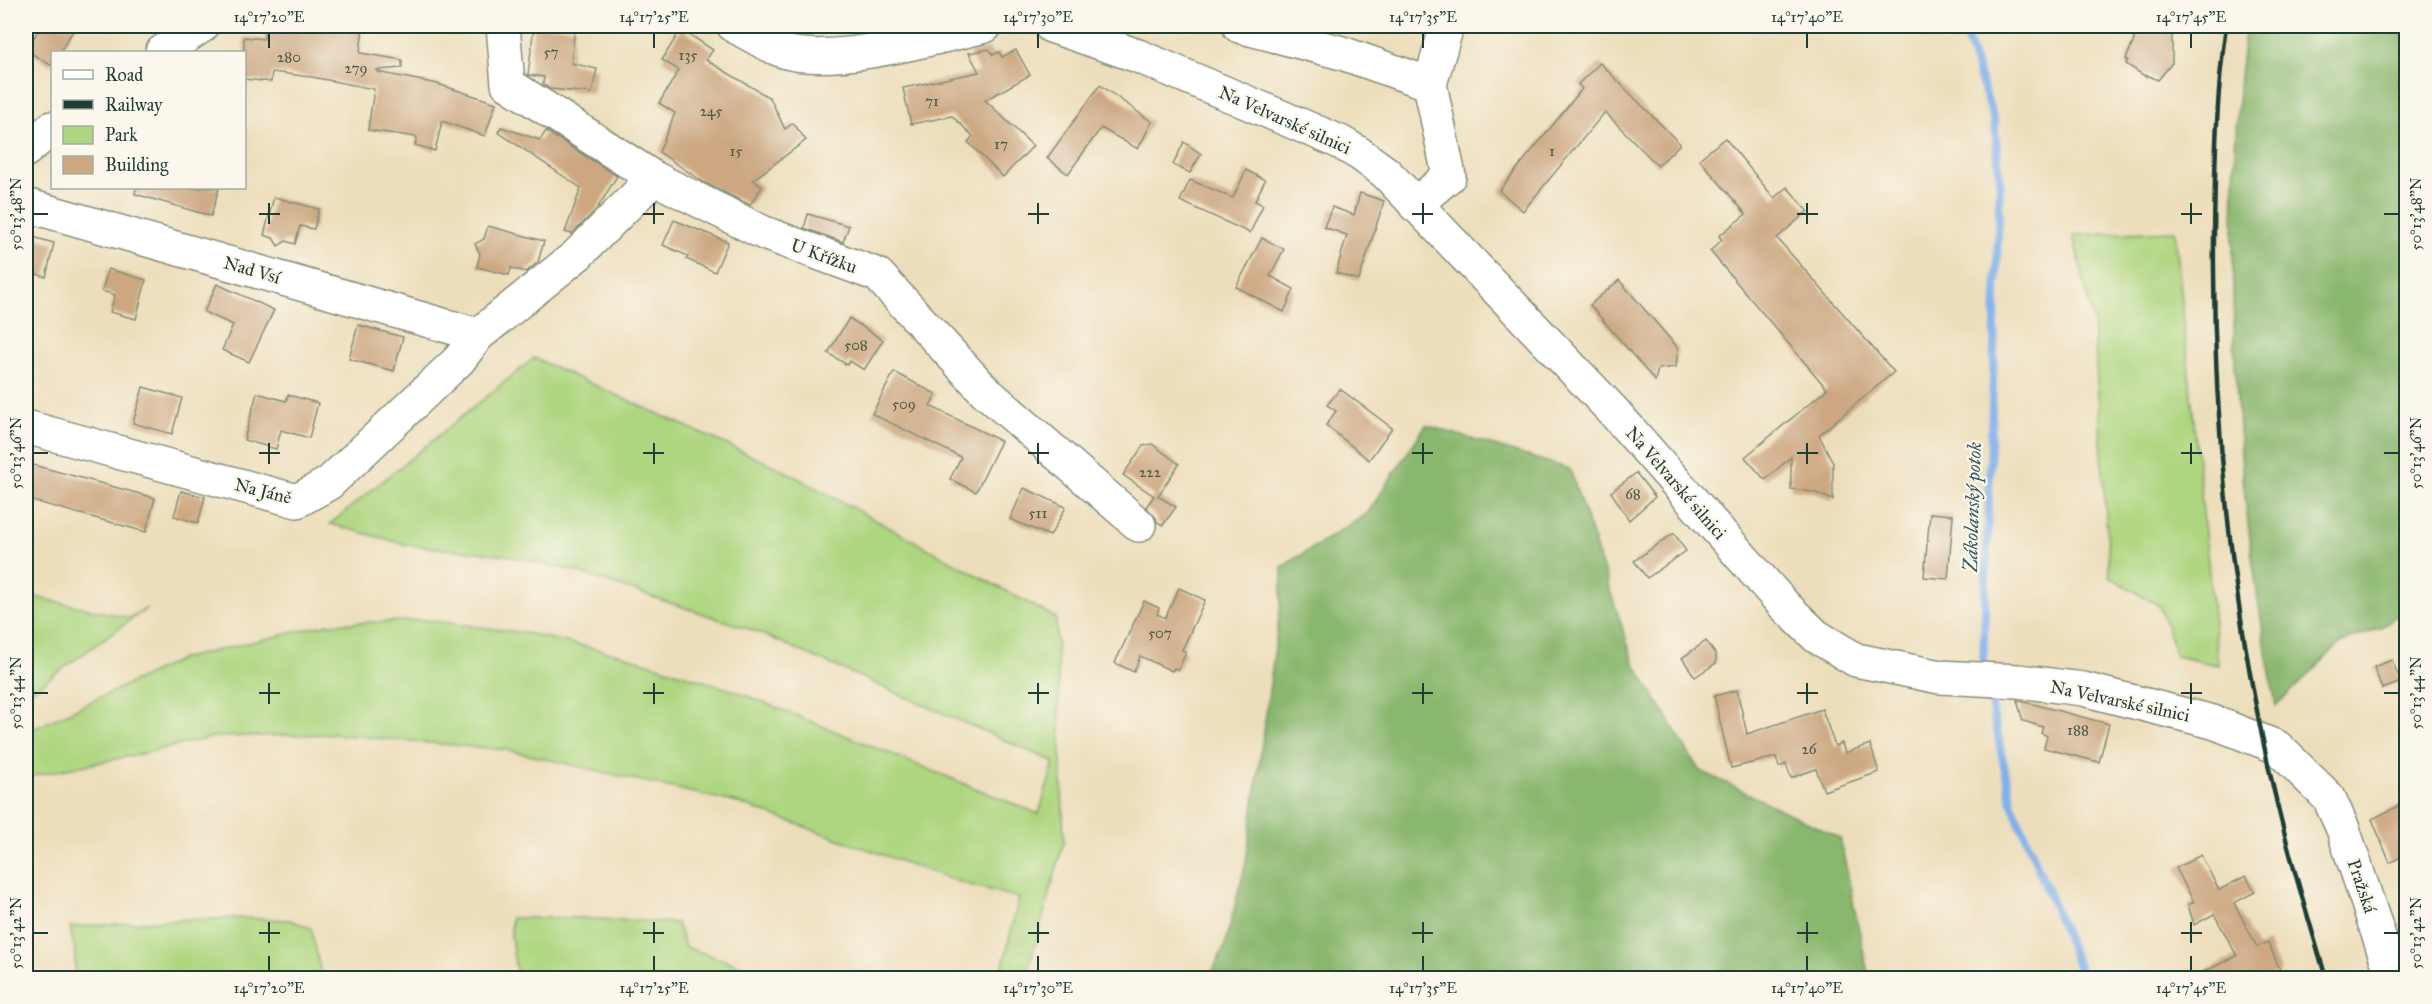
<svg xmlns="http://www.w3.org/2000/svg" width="2432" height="1004" viewBox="0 0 2432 1004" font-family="'IM FELL Great Primer',serif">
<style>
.green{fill:#aed680;stroke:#668a5a;stroke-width:1.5}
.forest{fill:#8ab76e;stroke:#547a51;stroke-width:1.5}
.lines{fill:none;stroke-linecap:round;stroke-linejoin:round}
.stream{stroke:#80b0eb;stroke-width:8}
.building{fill:#cca781}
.minor-casing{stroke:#868e78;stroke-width:36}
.major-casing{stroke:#868e78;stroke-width:36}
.minor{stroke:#fff;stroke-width:33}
.major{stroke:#fff;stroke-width:33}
.rail{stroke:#1f3d34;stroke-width:4.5}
.ticks{fill:none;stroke:#1f3d34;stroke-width:2}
.labels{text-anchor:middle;stroke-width:4.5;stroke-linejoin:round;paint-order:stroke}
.number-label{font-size:15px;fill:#4a5847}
.street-label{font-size:18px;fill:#1f3d34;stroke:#fbf7ec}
.water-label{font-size:20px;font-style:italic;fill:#375a62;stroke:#fbf7ec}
.neatline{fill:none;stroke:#1f3d34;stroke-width:2}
.ticks-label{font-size:15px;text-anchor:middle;fill:#1f3d34}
</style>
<rect width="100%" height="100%" fill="#fbf7ec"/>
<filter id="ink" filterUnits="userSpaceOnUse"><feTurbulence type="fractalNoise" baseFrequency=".0167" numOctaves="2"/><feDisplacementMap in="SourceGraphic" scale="12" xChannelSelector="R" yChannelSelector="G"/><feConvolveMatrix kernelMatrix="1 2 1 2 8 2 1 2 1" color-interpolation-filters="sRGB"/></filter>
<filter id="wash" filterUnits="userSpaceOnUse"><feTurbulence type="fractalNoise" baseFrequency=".008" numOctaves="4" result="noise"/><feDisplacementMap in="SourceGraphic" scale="24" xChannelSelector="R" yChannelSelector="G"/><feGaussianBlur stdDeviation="1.35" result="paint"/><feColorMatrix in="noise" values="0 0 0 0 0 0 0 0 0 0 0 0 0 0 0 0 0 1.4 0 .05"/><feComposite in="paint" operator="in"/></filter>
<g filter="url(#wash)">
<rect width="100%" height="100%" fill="#eddebb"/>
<g class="green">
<path d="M2175 231 2218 665 2176 656 2160 606 2110 577 2093 319 2073 235Z"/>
<path d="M534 358 783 470 1056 618 1064 841 1026 978H1000L1019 898 959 882 738 803 507 750 331 734 214 737 136 755 26 777V735L29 731 181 659 328 624 426 620 526 633 623 655 738 692 1039 814 1054 762 755 631 574 571 505 555 408 545 330 524Z"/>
<path d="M26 595 130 618 147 608 26 695Z"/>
<path d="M241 918 290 920 311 928 322 978H75V952L70 927 174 920Z"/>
<path d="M511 918H578L677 923 685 947 777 978H517L511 936Z"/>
</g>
<g class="forest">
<path d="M2246 26H2406V609L2380 628 2342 642 2276 706C2246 550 2231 394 2233 235 2234 164 2236 95 2246 26Z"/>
<path d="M1426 425 1570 469 1634 663 1699 770 1840 838 1869 978H1209L1225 945 1246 862 1281 602 1282 567 1367 514Z"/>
</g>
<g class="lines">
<g class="stream">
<path d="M1963 26 1994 120 2000 180 1983 663 1985 673"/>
<path d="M1988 688 2012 804 2083 978"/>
</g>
</g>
<g id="blocks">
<g class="building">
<path d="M41 26H76L60 52H52V66L26 50Z"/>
<path d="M265 26H363L360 53 402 60V68L377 70V72L438 84 496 103 485 136 442 121 435 151 415 145 417 137 368 130 374 89 312 77 272 72 271 82 244 79V37L264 39Z"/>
<path d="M534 26 575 28 571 63 597 69 592 93 550 89 543 84 544 77 528 75Z"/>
<path d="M2134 26H2172V63L2158 80 2147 75 2146 77 2126 64 2128 60 2126 59 2134 40Z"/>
<path d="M681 29 713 50 706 60 770 98 785 129 793 123 806 140 753 180 762 187 750 205 705 183 659 152 675 113 659 103 679 70 662 60Z"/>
<path d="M989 49 993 55 999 52 1002 57 1016 50 1030 75 985 100 1033 146 1003 177 968 142 973 136 952 116 911 124 903 88 979 72 969 53Z"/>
<path d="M1600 63 1680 144 1658 166 1605 112 1523 211 1499 191 1582 89 1578 84Z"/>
<path d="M1100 85 1152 122 1138 149 1101 128 1068 174 1047 158Z"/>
<path d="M501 127 540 140 546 131 617 176 597 209 572 234 565 232 581 188 498 132Z"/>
<path d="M1725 138 1774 198 1787 187 1808 211 1777 238 1894 372 1819 435 1833 463V500L1813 492 1791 489V457L1765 480 1745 457 1827 389 1710 251 1722 240 1719 236 1746 214 1699 159Z"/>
<path d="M1184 142 1201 154 1190 173 1173 165Z"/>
<path d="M1246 170 1265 180 1255 201 1263 205 1250 233 1180 201 1190 180 1233 198Z"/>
<path d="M136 188H219L211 216 135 194Z"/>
<path d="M1360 193 1384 201 1359 280 1336 273 1347 235 1324 227 1332 207 1354 215Z"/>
<path d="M274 197 319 209 314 229 300 226 295 244 286 241 278 246 273 238 264 235Z"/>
<path d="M808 214 849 226 843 242 804 228Z"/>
<path d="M674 220 728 242 715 272 686 259 688 256 663 245Z"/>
<path d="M488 226 544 241 538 262 526 272 511 268 509 275 477 267 480 254 475 244 484 239Z"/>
<path d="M26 235 54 243 46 277 26 271Z"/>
<path d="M1262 238 1284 249 1270 276 1294 289 1284 312 1236 287Z"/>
<path d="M108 269 146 280 136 319 110 312 115 295 102 291Z"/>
<path d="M1619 280 1678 348 1676 367 1658 369 1655 381 1590 305Z"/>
<path d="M217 284 274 310 249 362 222 350 233 325 204 312Z"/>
<path d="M849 318 883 340 864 370 850 361 847 365 828 353Z"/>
<path d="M358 325 403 337 394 371 349 359Z"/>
<path d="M894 372 936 394 930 406 1001 441 976 492 950 479 961 457 872 414Z"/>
<path d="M143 387 182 398 172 434 133 423Z"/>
<path d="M1340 389 1392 428 1369 460 1326 425 1336 411 1327 405Z"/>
<path d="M257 393 286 401 288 395 318 403 309 438 281 430 276 449 244 440Z"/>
<path d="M1152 444 1179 464 1158 496 1176 507 1163 525 1157 522 1156 518 1146 507 1154 496 1123 475 1143 446Z"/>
<path d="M26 463 155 498 146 532 26 499Z"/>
<path d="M1636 473 1655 497 1629 520 1611 492Z"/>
<path d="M1024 488 1066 507 1050 536 1010 519Z"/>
<path d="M181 491 205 497 198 523 174 516Z"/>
<path d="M1930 513 1953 515 1948 579 1924 577Z"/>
<path d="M1674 533 1686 551 1647 578 1634 561Z"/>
<path d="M1179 588 1205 600 1182 650 1186 652 1178 670 1174 668 1172 671 1140 656 1134 672 1115 663 1144 601 1159 608 1157 614 1165 618Z"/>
<path d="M1706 641 1716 655V663L1695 677 1682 658Z"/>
<path d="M2392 660 2401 682 2382 689 2374 667Z"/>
<path d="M1737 690 1747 734 1822 709 1835 746 1842 743 1845 753 1870 744 1879 772 1824 791 1816 769 1791 778 1786 764 1779 767 1776 757 1731 768 1714 696Z"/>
<path d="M2017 700 2109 724 2099 762 2044 748 2047 736 2041 733 2043 727 2023 721Z"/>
<path d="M2406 802V854L2390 863 2372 819Z"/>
<path d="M2201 855 2219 890 2246 876 2255 892 2234 903 2257 947 2268 942 2281 972 2267 978H2191L2237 956 2214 914 2194 925 2188 905 2194 902 2176 868Z"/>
</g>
</g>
</g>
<g filter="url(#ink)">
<use href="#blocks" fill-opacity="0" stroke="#868e78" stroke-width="1.5"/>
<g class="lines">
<defs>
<g id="minor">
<path d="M503 26 508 84 654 178 764 233 878 275 985 391 1139 525"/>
<path d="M1239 26 1342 53 1430 84"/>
<path d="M162 52 202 26"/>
<path d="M26 150 52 128"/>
<path d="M26 205 478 335"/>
<path d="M1415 205 1449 176 1430 84 1447 26"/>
<path d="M26 427 297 501 329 483 459 360 478 335 577 255 654 178"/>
</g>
<g id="major">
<path d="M734 26C750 34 766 45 783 51 830 67 935 38 985 26"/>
<path d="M1051 26 1138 56 1340 142 1360 154 1386 173 1613 411 1784 605 1816 636 1856 660 1940 677 2018 681 2083 689 2213 722 2277 747 2329 798 2343 829 2393 978"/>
</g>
</defs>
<use href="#minor" class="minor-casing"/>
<use href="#major" class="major-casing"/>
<use href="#minor" class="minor"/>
<use href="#major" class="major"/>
<path class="rail" d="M2226 26C2216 95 2215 164 2214 234 2212 418 2231 602 2272 782 2287 849 2307 914 2326 978"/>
</g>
</g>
<path class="ticks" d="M269 33V48M654 33V48M1038 33V48M1423 33V48M1807 33V48M2191 33V48M269 203V224M654 203V224M1038 203V224M1423 203V224M1807 203V224M2191 203V224M33 214H48M259 214H280M643 214H664M1028 214H1049M1412 214H1433M1797 214H1818M2181 214H2202M2384 214H2399M269 443V464M654 443V464M1038 443V464M1423 443V464M1807 443V464M2191 443V464M33 453H48M259 453H280M643 453H664M1028 453H1049M1412 453H1433M1797 453H1818M2181 453H2202M2384 453H2399M269 683V704M654 683V704M1038 683V704M1423 683V704M1807 683V704M2191 683V704M33 693H48M259 693H280M643 693H664M1028 693H1049M1412 693H1433M1797 693H1818M2181 693H2202M2384 693H2399M269 922V943M654 922V943M1038 922V943M1423 922V943M1807 922V943M2191 922V943M33 933H48M259 933H280M643 933H664M1028 933H1049M1412 933H1433M1797 933H1818M2181 933H2202M2384 933H2399M269 956V971M654 956V971M1038 956V971M1423 956V971M1807 956V971M2191 956V971"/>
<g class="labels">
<g class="number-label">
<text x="551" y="57">57</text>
<text x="688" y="60">135</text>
<text x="289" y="62">280</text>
<text x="356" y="73">279</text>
<text x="932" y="106">71</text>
<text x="711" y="116">245</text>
<text x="1001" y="149">17</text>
<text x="736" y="156">15</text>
<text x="1552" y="156">1</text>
<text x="856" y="350">508</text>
<text x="904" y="409">509</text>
<text x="1150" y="477">222</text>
<text x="1633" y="499">68</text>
<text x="1038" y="518">511</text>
<text x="1160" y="638">507</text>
<text x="2078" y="735">188</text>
<text x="1809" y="754">26</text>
</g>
<g class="street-label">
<text transform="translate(1285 120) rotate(24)" y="6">Na Velvarské silnici</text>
<text transform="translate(824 256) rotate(20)" y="6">U Křížku</text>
<text transform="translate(252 270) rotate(16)" y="6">Nad Vsí</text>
<text transform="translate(1676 483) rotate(49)" y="6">Na Velvarské silnici</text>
<text transform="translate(263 491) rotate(14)" y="6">Na Jáně</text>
<text transform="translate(2120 701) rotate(12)" y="6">Na Velvarské silnici</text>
<text transform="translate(2362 886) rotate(71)" y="6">Pražská</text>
</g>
<g class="water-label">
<text transform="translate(1972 507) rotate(-88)" y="7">Zákolanský potok</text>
</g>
</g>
<rect width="2432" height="1004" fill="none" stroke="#fbf7ec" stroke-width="66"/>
<rect x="51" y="51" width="195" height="138" fill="#fbf7ec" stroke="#a3ada2" stroke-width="1.5"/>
<rect x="63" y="70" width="30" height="9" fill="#ffffff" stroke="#a3ada2" stroke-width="1.5"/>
<text x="105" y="81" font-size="18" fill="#1f3d34">Road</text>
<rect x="63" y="100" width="30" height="9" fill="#1f3d34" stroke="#a3ada2" stroke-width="1.5"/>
<text x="105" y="111" font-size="18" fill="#1f3d34">Railway</text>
<rect x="63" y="126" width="30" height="18" fill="#aed680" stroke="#a3ada2" stroke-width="1.5"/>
<text x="105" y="141" font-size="18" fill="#1f3d34">Park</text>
<rect x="63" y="156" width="30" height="18" fill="#cca781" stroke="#a3ada2" stroke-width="1.5"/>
<text x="105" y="171" font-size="18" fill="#1f3d34">Building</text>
<rect x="33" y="33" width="2366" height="938" class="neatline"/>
<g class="ticks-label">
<text x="269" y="22">14°17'20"E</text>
<text x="654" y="22">14°17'25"E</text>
<text x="1038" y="22">14°17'30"E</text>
<text x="1423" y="22">14°17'35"E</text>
<text x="1807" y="22">14°17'40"E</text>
<text x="2191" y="22">14°17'45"E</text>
<text transform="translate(16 214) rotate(-90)" y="5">50°13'48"N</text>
<text transform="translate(2416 214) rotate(-90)" y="5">50°13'48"N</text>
<text transform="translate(16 453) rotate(-90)" y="5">50°13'46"N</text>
<text transform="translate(2416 453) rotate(-90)" y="5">50°13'46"N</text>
<text transform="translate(16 693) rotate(-90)" y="5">50°13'44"N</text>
<text transform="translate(2416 693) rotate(-90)" y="5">50°13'44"N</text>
<text transform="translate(16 933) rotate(-90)" y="5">50°13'42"N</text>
<text transform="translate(2416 933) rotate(-90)" y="5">50°13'42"N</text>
<text x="269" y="993">14°17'20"E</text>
<text x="654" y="993">14°17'25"E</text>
<text x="1038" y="993">14°17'30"E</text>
<text x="1423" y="993">14°17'35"E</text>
<text x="1807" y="993">14°17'40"E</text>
<text x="2191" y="993">14°17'45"E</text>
</g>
</svg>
